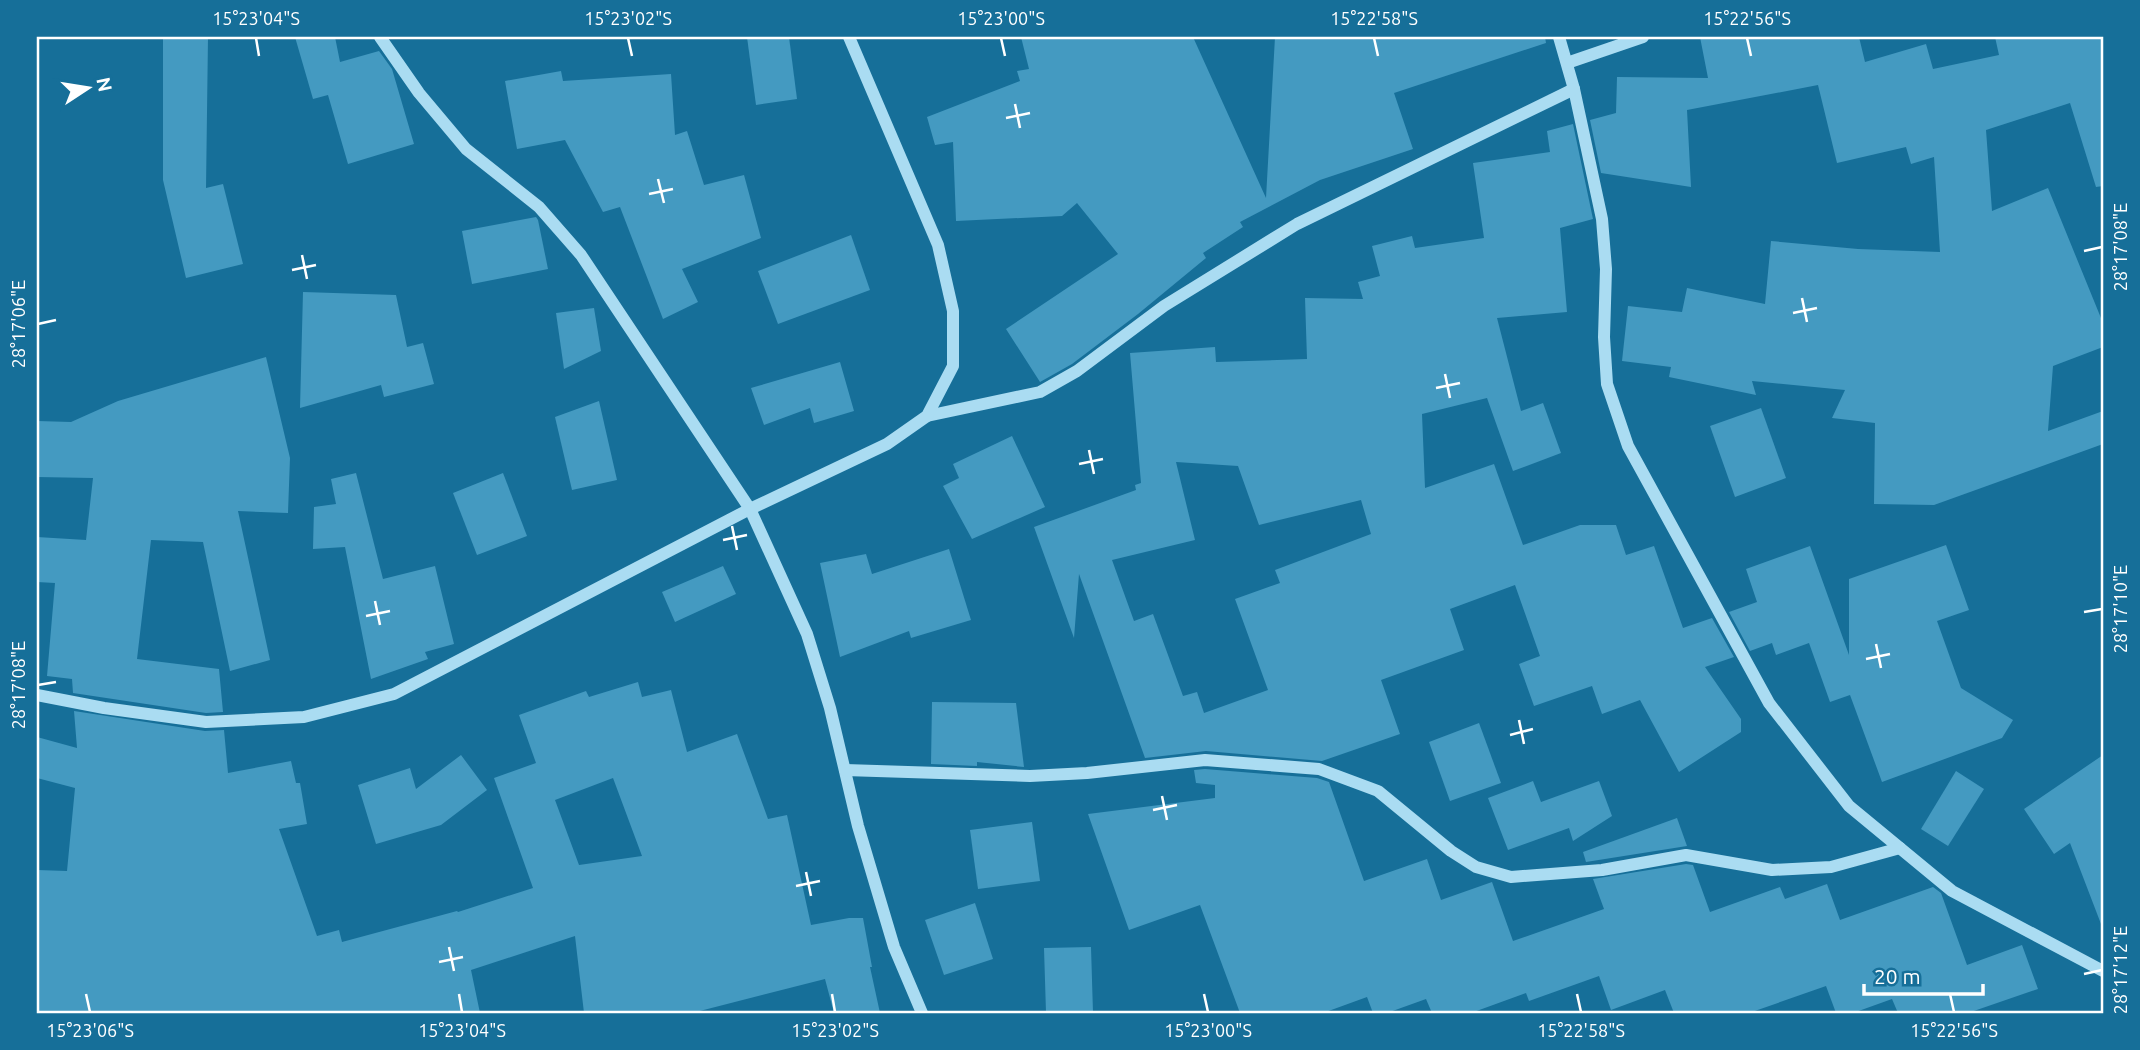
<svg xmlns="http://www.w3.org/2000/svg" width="2140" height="1050" viewBox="0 0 2140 1050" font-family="Ubuntu,sans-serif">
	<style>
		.building { fill: #449ac1; fill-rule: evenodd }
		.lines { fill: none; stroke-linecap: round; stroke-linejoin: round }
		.minor { stroke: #aadcf2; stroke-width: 12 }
		.ticks { fill: none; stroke: #fff; stroke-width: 2.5 }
		.neatline { fill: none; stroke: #fff; stroke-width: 2.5 }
		.ticks-label { font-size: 18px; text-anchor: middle; fill: #fff }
	</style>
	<rect width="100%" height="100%" fill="#166f99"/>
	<!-- building -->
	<g class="building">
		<path d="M 163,37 L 208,37 L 206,188 L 223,184 L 243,264 L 186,278 L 163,180 Z"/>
		<path d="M 295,37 L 335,37 L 340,62 L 379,51 L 392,69 L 414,144 L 348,164 L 328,95 L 313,99 Z"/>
		<path d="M 747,37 L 789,37 L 797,99 L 756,105 Z"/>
		<path d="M 1021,37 L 1193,37 L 1266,198 L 1275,37 L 1545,37 L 1546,43 L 1394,93 L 1413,149 L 1320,180 L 1240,222 L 1243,227 L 1203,253 L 1206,258 L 1138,314 L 1072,364 L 1040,382 L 1006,329 L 1118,254 L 1077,203 L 1062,216 L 956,221 L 953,142 L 935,145 L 927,117 L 1020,81 L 1017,71 L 1029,69 Z"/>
		<path d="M 1700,37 L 1859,37 L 1865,62 L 1926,44 L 1933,69 L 1999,55 L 1995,37 L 2103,37 L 2103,186 L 2096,187 L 2070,103 L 1986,130 L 1992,211 L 2048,188 L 2103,323 L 2103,347 L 2053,366 L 2048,431 L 2103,411 L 2103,444 L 1934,505 L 1874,504 L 1875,423 L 1832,418 L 1845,390 L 1752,381 L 1756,395 L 1669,377 L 1671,367 L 1622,361 L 1628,306 L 1682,312 L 1687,288 L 1765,304 L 1771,241 L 1858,249 L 1940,252 L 1934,157 L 1911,164 L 1906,147 L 1837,163 L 1818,85 L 1687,110 L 1691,187 L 1601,173 L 1590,120 L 1616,113 L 1617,77 L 1708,78 Z"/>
		<path d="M 561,71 L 563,81 L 671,74 L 675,135 L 687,131 L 704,185 L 744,175 L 761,238 L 682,269 L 698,302 L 663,319 L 620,207 L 603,212 L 565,140 L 517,149 L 505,81 Z"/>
		<path d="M 1573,124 L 1593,219 L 1560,228 L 1567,312 L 1497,318 L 1521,411 L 1543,403 L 1561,453 L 1513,471 L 1487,398 L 1422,414 L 1425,488 L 1494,464 L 1523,545 L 1580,525 L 1616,525 L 1626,555 L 1654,546 L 1683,628 L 1712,618 L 1734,657 L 1705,667 L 1741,719 L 1741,732 L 1679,772 L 1640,700 L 1602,714 L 1592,686 L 1534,706 L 1519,664 L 1540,656 L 1515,585 L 1450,609 L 1464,650 L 1381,680 L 1400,734 L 1322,761 L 1206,751 L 1145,758 L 1079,574 L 1074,638 L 1034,527 L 1136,490 L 1135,485 L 1141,483 L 1130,353 L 1215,347 L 1216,362 L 1307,359 L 1305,298 L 1363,299 L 1358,282 L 1380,276 L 1372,246 L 1412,236 L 1415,248 L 1484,238 L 1473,163 L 1550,152 L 1547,131 ZM 1176,462 L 1238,466 L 1259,525 L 1361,500 L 1371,534 L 1275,570 L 1280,583 L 1235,599 L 1268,690 L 1204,713 L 1197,692 L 1183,696 L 1153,614 L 1134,621 L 1112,560 L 1195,540 Z"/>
		<path d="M 536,217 L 538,220 L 548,269 L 472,284 L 462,231 Z"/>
		<path d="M 851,235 L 870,290 L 778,324 L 758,271 Z"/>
		<path d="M 303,292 L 396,295 L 407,347 L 423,343 L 434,384 L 384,397 L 381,385 L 300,408 Z"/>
		<path d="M 594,308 L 601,351 L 564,369 L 556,313 Z"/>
		<path d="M 266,357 L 290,458 L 288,513 L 238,511 L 270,660 L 230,671 L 203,542 L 151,540 L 137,659 L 219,669 L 223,712 L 206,713 L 73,693 L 72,679 L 47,676 L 55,583 L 37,582 L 37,537 L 86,540 L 93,478 L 37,477 L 37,421 L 71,422 L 118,401 Z"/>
		<path d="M 840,362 L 854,411 L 814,423 L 810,408 L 764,425 L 751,388 Z"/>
		<path d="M 599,401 L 617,480 L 572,490 L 555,417 Z"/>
		<path d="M 1761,408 L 1786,478 L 1735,497 L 1710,426 Z"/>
		<path d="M 1012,436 L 1045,507 L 972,539 L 943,486 L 959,478 L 953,464 Z"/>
		<path d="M 356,473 L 383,579 L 435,566 L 454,644 L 425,652 L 428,659 L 371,679 L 345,547 L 313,549 L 314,507 L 336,504 L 331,479 Z"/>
		<path d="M 503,473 L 527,536 L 477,555 L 453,493 Z"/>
		<path d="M 1946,545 L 1969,610 L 1937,621 L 1961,688 L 2013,720 L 2002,738 L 1882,782 L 1850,695 L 1830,702 L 1809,643 L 1776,655 L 1772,643 L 1750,651 L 1729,612 L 1757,602 L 1746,569 L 1810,546 L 1849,655 L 1849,579 Z"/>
		<path d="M 949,549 L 971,620 L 911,638 L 909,631 L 840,657 L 820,563 L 866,554 L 872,574 Z"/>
		<path d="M 723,566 L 736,594 L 675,622 L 662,592 Z"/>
		<path d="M 638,682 L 642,697 L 671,690 L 687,752 L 737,734 L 768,819 L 787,815 L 811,925 L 849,918 L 863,918 L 872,967 L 870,967 L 880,1013 L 834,1013 L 825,979 L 692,1013 L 584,1013 L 575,936 L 471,970 L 480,1013 L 37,1013 L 37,870 L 67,871 L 75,788 L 37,778 L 37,737 L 77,748 L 74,711 L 205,731 L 224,730 L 228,773 L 291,761 L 296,783 L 300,783 L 307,824 L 279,829 L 317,936 L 339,930 L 342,942 L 457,911 L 458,912 L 533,888 L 494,778 L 536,763 L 519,715 L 586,691 L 589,697 ZM 613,778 L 642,856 L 579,865 L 555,800 Z"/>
		<path d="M 932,702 L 1016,703 L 1024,767 L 977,762 L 977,766 L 931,764 Z"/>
		<path d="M 1479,723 L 1501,783 L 1450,801 L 1429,742 Z"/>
		<path d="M 461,755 L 487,790 L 441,825 L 376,844 L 358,785 L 410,768 L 416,789 Z"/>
		<path d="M 2103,755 L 2103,923 L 2101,924 L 2070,843 L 2054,854 L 2024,809 Z"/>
		<path d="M 1205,769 L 1317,778 L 1329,782 L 1364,881 L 1427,859 L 1441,900 L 1492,882 L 1513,941 L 1604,909 L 1593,879 L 1686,864 L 1693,865 L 1710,912 L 1780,887 L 1785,899 L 1827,884 L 1840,920 L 1933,887 L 1941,893 L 1967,965 L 2022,945 L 2038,989 L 1968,1013 L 1898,1013 L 1892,999 L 1853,1013 L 1836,1013 L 1826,986 L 1749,1013 L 1674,1013 L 1665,990 L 1611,1010 L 1599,976 L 1529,1001 L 1526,993 L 1471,1013 L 1432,1013 L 1426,999 L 1387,1013 L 1373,1013 L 1367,997 L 1323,1013 L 1240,1013 L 1200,905 L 1129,930 L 1088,814 L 1215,798 L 1215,785 L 1196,783 L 1194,770 Z"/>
		<path d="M 1956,771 L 1984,789 L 1948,846 L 1921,829 Z"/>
		<path d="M 1533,781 L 1541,802 L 1599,781 L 1612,816 L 1573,841 L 1569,828 L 1508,850 L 1488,798 Z"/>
		<path d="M 1677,818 L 1687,846 L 1586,862 L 1583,852 Z"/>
		<path d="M 1032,822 L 1040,881 L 978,889 L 970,830 Z"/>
		<path d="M 975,903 L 993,959 L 944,975 L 925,920 Z"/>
		<path d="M 1091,947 L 1093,1013 L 1046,1013 L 1044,948 Z"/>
	</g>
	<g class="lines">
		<!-- minor -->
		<g class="minor">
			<path d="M 380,37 L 419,93 L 466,149 L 539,207 L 581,255 L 750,509 L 807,634 L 830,708 L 858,826 L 894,947 L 922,1013"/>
			<path d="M 1559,37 L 1574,89 L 1602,219 L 1606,269 L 1604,337 L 1607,384 L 1628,446 L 1769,703 L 1849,806 L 1952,891 L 2103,971"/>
			<path d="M 1567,63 L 1643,37"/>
			<path d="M 927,416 L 1040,392 L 1077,371 L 1164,306 L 1297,224 L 1574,89"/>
			<path d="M 37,695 L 104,708 L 206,722 L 304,717 L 394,694 L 750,509 L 887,444 L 927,416 L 953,366 L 953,311 L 938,245 L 849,37"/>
			<path d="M 845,770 L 1030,776 L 1087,773 L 1205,760 L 1319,769 L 1378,791 L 1451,851 L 1476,867 L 1511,877 L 1602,870 L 1686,855 L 1772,870 L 1831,867 L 1900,848"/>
		</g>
	</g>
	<!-- ticks -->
	<path class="ticks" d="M 256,38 L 259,56M 628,38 L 632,56M 1001,38 L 1005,56M 1374,38 L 1378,56M 1747,38 L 1751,56M 1015,104 L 1020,128M 1006,118 L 1030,113M 658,179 L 664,203M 649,194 L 673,189M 2084,251 L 2102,247M 302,255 L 307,279M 292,270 L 316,265M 1802,298 L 1807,322M 1793,313 L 1817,308M 38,324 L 56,320M 1445,374 L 1450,398M 1436,388 L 1460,383M 1089,450 L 1094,474M 1079,464 L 1103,459M 732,526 L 737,550M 723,540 L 747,535M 375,601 L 380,625M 2084,612 L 2102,609M 366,616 L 390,611M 1876,644 L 1881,668M 1866,659 L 1890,654M 38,685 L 56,682M 1519,720 L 1524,744M 1510,735 L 1533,729M 1162,796 L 1167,820M 1153,810 L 1177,805M 806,872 L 811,896M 796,886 L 820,881M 449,947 L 454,971M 439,962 L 463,957M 2084,974 L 2102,970M 86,994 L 90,1012M 459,994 L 462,1012M 832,994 L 835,1012M 1204,994 L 1208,1012M 1577,994 L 1581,1012M 1950,994 L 1954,1012"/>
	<!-- border -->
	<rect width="2140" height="1050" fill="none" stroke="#166f99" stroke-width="77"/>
	<!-- north arrow -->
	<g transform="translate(88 88) rotate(78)" stroke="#166f99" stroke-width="5" paint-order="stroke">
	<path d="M0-5L12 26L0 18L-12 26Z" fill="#ffffff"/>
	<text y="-10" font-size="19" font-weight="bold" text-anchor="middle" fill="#ffffff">N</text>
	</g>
	<!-- scale -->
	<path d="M1864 984v10h119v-10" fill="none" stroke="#ffffff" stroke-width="3.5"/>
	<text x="1874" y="984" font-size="21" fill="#ffffff" stroke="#166f99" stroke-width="5" paint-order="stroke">20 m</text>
	<rect x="38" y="38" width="2064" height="974" class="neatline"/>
	<g class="ticks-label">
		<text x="256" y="25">15°23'04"S</text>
		<text x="628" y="25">15°23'02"S</text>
		<text x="1001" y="25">15°23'00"S</text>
		<text x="1374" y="25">15°22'58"S</text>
		<text x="1747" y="25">15°22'56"S</text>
		<text transform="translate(2121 247) rotate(-90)" y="6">28°17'08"E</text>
		<text transform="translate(19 324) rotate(-90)" y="6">28°17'06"E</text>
		<text transform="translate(2121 609) rotate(-90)" y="6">28°17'10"E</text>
		<text transform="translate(19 685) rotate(-90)" y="6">28°17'08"E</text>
		<text transform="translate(2121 970) rotate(-90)" y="6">28°17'12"E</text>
		<text x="90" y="1037">15°23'06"S</text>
		<text x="462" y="1037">15°23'04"S</text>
		<text x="835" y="1037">15°23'02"S</text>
		<text x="1208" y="1037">15°23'00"S</text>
		<text x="1581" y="1037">15°22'58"S</text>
		<text x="1954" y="1037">15°22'56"S</text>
	</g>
</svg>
